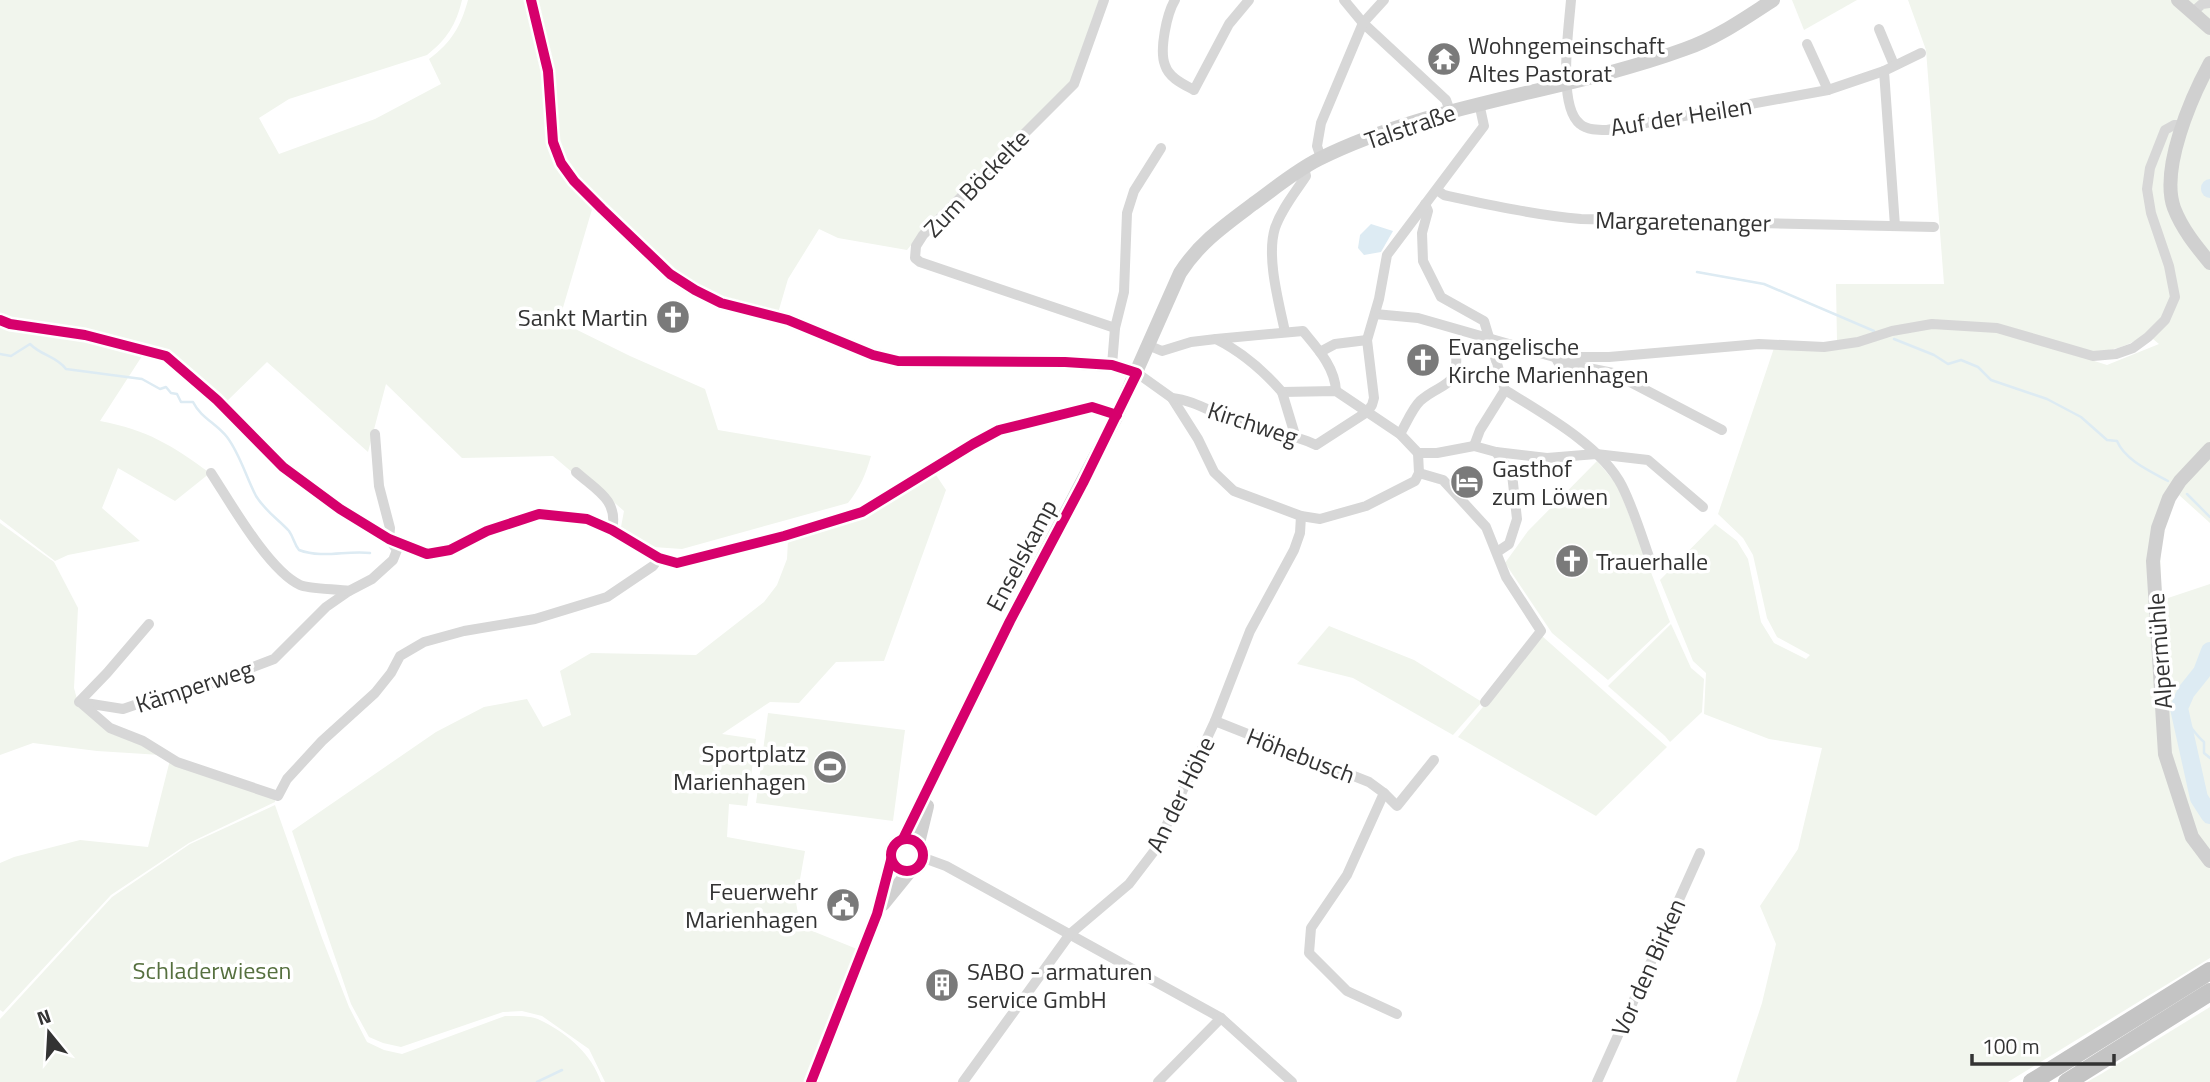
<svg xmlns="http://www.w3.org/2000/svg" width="2210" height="1082" viewBox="0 0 2210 1082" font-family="'Titillium Web',sans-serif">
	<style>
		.green { fill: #f1f5ed; fill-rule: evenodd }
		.water { fill: #ddebf3 }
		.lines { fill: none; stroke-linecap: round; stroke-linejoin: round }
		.stream { stroke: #ddebf3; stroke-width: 2.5 }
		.river { stroke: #ddebf3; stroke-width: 18 }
		.minor { stroke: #d7d7d7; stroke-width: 10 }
		.tertiary { stroke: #d7d7d7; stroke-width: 12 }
		.secondary { stroke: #d0d0d0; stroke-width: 14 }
		.motorway { stroke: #c4c4c4; stroke-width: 18 }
		.cycleway-casing { stroke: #fff; stroke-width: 15 }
		.cycleway { stroke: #d6006c; stroke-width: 10 }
		.labels { text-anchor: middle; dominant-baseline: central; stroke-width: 7; stroke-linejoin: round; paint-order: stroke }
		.poi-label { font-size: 24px; fill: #333; stroke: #fff; text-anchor: start }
		.street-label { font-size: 24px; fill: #333; stroke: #fff }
		.park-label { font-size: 24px; fill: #56703f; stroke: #fff }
	</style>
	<rect width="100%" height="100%" fill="#fff"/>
	<!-- green -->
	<g class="green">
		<path d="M 0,0 L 462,0 C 456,25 447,39 427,55 L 289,99 L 259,118 L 279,154 L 375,119 L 441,84 L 429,59 C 451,43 461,26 468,0 L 527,0 L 545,71 L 550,148 L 593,206 L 559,321 L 630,356 L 705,389 L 718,430 L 871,456 C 866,474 860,488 848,503 L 682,549 L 653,547 L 621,527 L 624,511 L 577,470 L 573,473 L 553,456 L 462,458 L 386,384 L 368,452 L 267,362 L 225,403 L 168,355 L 144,353 L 100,421 C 148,430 171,445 210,473 L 175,501 L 118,468 L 102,508 L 140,541 L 68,555 L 55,561 L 0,519 Z"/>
		<path d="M 537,0 L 1099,0 L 1070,82 L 934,217 L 907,250 L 838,238 L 819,229 L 788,279 L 778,313 L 723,299 L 694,284 L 667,263 L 579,181 L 566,160 L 560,143 Z"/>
		<path d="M 1792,0 L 1857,0 L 1804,30 Z"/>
		<path d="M 1908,0 L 2210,0 L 2210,523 L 2179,495 C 2156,518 2160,570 2162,600 L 2210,584 L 2210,958 L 2008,1082 L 1736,1082 L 1762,1003 L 1776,944 L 1760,906 L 1798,849 L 1822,748 L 1769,739 L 1704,714 L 1706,673 L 1693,661 L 1660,580 L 1715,524 L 1737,541 L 1748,559 L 1761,622 L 1774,643 L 1806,659 L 1810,655 L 1777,637 L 1767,618 L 1753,555 L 1743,538 L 1718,514 L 1774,348 L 1837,342 L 1836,284 L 1944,284 L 1926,50 ZM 2009,334 C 2061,346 2099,366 2147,334 L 2159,344 L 2107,365 Z"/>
		<path d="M 1597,461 L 1618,486 L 1670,622 L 1608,680 L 1552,633 L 1505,563 L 1528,531 Z"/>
		<path d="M 934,472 L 946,490 L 884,661 L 836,662 L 799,703 L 770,702 L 722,734 L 756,739 L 747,806 L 729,804 L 727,837 L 805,851 L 796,902 L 800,926 L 857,949 L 807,1082 L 605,1082 L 589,1049 L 542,1016 L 522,1011 L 503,1012 L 401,1047 L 383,1043 L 369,1037 L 351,1004 L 292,831 L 436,732 L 484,707 L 527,699 L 543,727 L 571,715 L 560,671 L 591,653 L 696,655 L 764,602 L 777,585 L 787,559 L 788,540 Z"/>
		<path d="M 0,523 L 54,562 L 78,608 L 74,688 L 78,703 L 161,755 L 97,751 L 33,743 L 0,755 Z"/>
		<path d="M 1671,624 L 1691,668 L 1704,679 L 1702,712 L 1670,742 L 1665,736 L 1608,686 Z"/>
		<path d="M 1329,626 L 1414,660 L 1482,702 L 1453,735 L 1353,678 L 1297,664 Z"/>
		<path d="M 1542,636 L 1667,747 L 1596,816 L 1458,737 Z"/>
		<path d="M 768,713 L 905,730 L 893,821 L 756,803 Z"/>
		<path d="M 170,760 L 275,797 L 275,802 L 189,843 L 111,895 L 3,1012 L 0,1010 L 0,863 L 14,857 L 80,840 L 148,847 Z"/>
		<path d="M 275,805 L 322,938 L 349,1007 L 367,1042 L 384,1050 L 402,1054 L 505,1016 C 518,1016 532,1015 544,1022 C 569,1035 592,1055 601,1082 L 0,1082 L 0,1019 L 112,897 L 190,844 Z"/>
		<path d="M 2210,1007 L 2210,1082 L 2087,1082 L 2101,1074 Z"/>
	</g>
	<!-- water -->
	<path class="water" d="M 1371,224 L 1393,231 L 1381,252 L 1364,255 L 1358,248 L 1360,235 Z"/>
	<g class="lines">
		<!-- stream -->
		<g class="stream">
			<path d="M 1697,272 L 1764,284 L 1874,331"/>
			<path d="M 1894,339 L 1934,355 L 1948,364 L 1961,360 L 1978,367 L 1991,380 L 2047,399 L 2081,417 L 2107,440 L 2117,441 C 2125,460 2150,471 2168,481"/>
			<path d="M 0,354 L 11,356 L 30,344 C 42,356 56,356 66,369 L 142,379 L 160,389 L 166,387 L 171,393 L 177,394 L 181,402 L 193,402 C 201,418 216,423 227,437 C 240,454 246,477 256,496 C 266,512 278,519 289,531 C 294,538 294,544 299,550 C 323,559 346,550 370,553"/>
			<path d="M 2187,494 L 2210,517"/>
			<path d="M 2181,718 C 2190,723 2194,734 2204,742 L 2204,753 L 2210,758"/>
			<path d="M 537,1082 L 562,1070"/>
		</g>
		<!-- river -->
		<g class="river">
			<path d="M 2210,188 L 2210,189"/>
			<path d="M 2210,651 L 2202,672 L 2186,692 L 2179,708 L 2199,798 L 2210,815"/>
		</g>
		<!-- minor -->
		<g class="minor">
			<path d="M 1104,0 L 1074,84 L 923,235 L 916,246 L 915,258 L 920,262 L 1115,328"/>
			<path d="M 1175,0 C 1167,13 1159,50 1165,65 C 1169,78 1183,84 1194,90 L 1229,24 L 1249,0"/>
			<path d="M 1344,0 L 1363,23 L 1446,100 L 1450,111"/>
			<path d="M 1571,0 C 1569,27 1557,106 1580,124 C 1587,130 1598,130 1607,130 L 1828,90 L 1884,71"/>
			<path d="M 2193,12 L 2202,4 L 2210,3"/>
			<path d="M 1879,29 L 1894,65"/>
			<path d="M 1807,44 L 1828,90"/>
			<path d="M 1321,158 L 1317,146 L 1321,123 L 1363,23 L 1384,0"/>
			<path d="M 1437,190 L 1444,195 C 1490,205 1535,215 1581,219 L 1934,227"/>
			<path d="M 1425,204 L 1428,211 L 1422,233 L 1423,261 L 1441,297 L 1484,321 L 1505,390 C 1542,413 1602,446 1622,486 C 1635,512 1643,541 1653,568"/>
			<path d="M 1895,226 L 1884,71 L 1921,53"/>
			<path d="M 1375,314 L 1418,318 L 1554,357 L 1609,357 L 1759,344 L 1824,347 L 1858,342 L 1892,331 L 1932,324 L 1997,328 L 2093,356 L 2116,354 L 2133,348 L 2148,337 L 2165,320 L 2175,297 L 2169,266 L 2151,213 L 2147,189 L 2150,168 L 2165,130 L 2174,125 L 2184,125"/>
			<path d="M 0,320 L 10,324 L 85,335 L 166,356 L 217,400 L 283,467 L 340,509 L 389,539 L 397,550 L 393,560 L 372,579 L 349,591 L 326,607 L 274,659 L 199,688 L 152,699 L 123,709 L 79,702 L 107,673 L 149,624"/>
			<path d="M 1285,332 C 1279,303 1266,257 1275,228 C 1282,208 1295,193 1306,176 L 1304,167"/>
			<path d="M 1150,346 L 1162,351 L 1191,342 L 1216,339 L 1303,331 C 1317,348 1335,367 1336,391"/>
			<path d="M 1320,352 L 1335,344 L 1367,340"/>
			<path d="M 1557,360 L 1558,362 L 1613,373 L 1722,430"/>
			<path d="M 1112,365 L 1115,328 L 1124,292 L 1127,213 L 1134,191 L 1161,148"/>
			<path d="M 1137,373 L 1172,398 L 1198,439 L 1214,472 L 1234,491 L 1301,516 L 1320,519 L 1366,506 L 1415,481 L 1419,473 L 1418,453 L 1400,434 L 1336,391 L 1282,392 C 1262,369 1242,352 1216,339"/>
			<path d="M 1282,392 L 1295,435"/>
			<path d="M 1172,398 C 1194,400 1212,413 1233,420 C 1261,430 1289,432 1316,445 L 1367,412 L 1372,405 L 1374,398 L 1367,340 L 1379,299 L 1387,255 L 1484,126 L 1479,103"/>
			<path d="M 375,434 L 379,486 L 390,528 L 389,539"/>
			<path d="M 1400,434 C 1406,424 1412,409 1420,401 C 1441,382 1459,389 1456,353"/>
			<path d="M 1474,446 L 1480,430 L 1505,390"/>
			<path d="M 1496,452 L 1512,474 L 1517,519 L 1509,544 L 1497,552"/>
			<path d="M 1418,453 L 1437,453 L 1474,446 L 1496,452 L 1547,458 L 1596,454 L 1648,460 L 1703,507"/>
			<path d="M 576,472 C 596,490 619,500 612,530"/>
			<path d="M 211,473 C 230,502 269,571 300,585 C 309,589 337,589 349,591"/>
			<path d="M 1419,473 L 1443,480 L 1486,527 L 1506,577 L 1541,631 L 1485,702"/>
			<path d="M 80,702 L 110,728 L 143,741 L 177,762 L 278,796 L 287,779 L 322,741 L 375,693 L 391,673 L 400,656 L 424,642 L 464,631 L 535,619 L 607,597 L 653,566 L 659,558"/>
			<path d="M 1215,721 L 1369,782 L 1384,793 L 1347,875 L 1311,928 L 1309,953 L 1347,991 L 1397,1014"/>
			<path d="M 1384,793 L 1397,806 L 1434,760"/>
			<path d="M 924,858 L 946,866 L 1221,1018 L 1292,1082"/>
			<path d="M 963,1082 L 1070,934 L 1129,884 L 1155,850 L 1215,721 L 1250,631 L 1294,550 L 1300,533 L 1301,516"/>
			<path d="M 1158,1082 L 1221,1018"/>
			<path d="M 1597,1082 L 1700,853"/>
		</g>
		<!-- tertiary -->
		<path class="tertiary" d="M 389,539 L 427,554 L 450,550 L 487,531 L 539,514 L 587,519 L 612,530 L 659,558 L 677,563 L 784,536 L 862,512 L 973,444 L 999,430 L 1092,407 L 1117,415"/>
		<!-- secondary -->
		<g class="secondary">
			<path d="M 531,0 L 548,71 L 553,142 L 561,163 L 574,181 L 602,209 L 670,274 L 695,290 L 721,303 L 788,320 L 873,355 L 898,361 L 1065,362 L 1112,365 L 1137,373"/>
			<path d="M 2178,0 L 2210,28"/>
			<path d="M 2210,63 C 2191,98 2160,169 2174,208 C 2182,229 2196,246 2210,263"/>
			<path d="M 2210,449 L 2180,481 L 2169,498 L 2158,528 L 2153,561 L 2165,754 L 2192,837 L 2210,861"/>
			<circle cx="907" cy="855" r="16"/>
			<path d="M 903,839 L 1010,621 L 1117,415 L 1180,273 C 1199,243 1225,225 1253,204 C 1274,189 1295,171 1319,159 C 1434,102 1565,93 1685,49 C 1717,38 1745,18 1773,0"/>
			<path d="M 918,843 L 927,806"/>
			<path d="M 883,904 L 909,872"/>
			<path d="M 811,1082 L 877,914 L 891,860"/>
		</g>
		<!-- motorway -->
		<g class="motorway">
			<path d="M 2032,1082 L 2210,971"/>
			<path d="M 2067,1082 L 2210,992"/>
		</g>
		<!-- cycleway casing -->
		<g class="cycleway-casing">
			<g id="cycleway">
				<path d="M 531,0 L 548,71 L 553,142 L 561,163 L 574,181 L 602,209 L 670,274 L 695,290 L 721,303 L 788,320 L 873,355 L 898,361 L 1065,362 L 1112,365 L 1137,373 L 1083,483 L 1010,621 L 903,839"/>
				<path d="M 0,320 L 10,324 L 85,335 L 166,356 L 217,400 L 283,467 L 340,509 L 389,539 L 427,554 L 450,550 L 487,531 L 539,514 L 587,519 L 612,530 L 659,558 L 677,563 L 784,536 L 862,512 L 973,444 L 999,430 L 1092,407 L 1117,415"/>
				<circle cx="907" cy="855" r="16"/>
				<path d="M 811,1082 L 877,914 L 891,860"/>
			</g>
		</g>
		<!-- cycleway -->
		<use href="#cycleway" class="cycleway"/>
	</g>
	<!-- icons -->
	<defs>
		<g id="temple-disc" transform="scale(1.75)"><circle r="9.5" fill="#7a7a7a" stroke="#fff"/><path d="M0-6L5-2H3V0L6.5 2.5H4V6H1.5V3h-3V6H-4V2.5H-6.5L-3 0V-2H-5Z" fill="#fff"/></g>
		<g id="church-disc" transform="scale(1.75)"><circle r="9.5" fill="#7a7a7a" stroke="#fff"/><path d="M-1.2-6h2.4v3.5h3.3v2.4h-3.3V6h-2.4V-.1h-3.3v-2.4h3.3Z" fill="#fff"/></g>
		<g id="hotel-disc" transform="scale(1.75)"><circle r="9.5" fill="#7a7a7a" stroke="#fff"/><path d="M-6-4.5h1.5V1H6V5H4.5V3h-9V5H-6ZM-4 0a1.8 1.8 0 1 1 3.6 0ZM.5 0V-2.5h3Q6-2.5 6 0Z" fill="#fff"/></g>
		<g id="stadium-disc" transform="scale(1.75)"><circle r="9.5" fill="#7a7a7a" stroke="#fff"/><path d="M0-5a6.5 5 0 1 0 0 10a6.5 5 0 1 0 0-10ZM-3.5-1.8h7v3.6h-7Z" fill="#fff"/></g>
		<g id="civic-disc" transform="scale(1.75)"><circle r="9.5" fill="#7a7a7a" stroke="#fff"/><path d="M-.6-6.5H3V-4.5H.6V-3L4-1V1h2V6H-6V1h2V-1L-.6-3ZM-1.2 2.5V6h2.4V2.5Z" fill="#fff"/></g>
		<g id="building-disc" transform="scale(1.75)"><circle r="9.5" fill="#7a7a7a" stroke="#fff"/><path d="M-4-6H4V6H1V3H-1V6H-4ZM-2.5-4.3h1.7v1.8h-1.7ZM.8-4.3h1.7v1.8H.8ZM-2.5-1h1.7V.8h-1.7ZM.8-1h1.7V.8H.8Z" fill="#fff"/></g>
	</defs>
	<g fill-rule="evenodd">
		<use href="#temple-disc" x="1444" y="59"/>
		<use href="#church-disc" x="673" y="317"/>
		<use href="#church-disc" x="1423" y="360"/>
		<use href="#hotel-disc" x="1467" y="482"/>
		<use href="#church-disc" x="1572" y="561"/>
		<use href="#stadium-disc" x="830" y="767"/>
		<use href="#civic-disc" x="843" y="905"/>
		<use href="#building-disc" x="942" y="985"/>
	</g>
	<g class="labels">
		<!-- poi labels -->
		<g class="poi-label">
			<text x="1468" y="45">Wohngemeinschaft<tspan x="1468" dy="28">Altes Pastorat</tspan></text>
			<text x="648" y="317" text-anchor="end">Sankt Martin</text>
			<text x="1448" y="346">Evangelische<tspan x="1448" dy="28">Kirche Marienhagen</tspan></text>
			<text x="1492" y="468">Gasthof<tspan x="1492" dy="28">zum Löwen</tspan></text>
			<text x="1596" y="561">Trauerhalle</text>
			<text x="806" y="753" text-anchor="end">Sportplatz<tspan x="806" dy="28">Marienhagen</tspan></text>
			<text x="818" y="891" text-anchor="end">Feuerwehr<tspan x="818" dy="28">Marienhagen</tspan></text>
			<text x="967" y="971">SABO - armaturen<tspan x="967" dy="28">service GmbH</tspan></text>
		</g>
		<!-- street labels -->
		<g class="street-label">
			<text transform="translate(1681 116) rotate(-9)">Auf der Heilen</text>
			<text transform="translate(1410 126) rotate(-19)">Talstraße</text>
			<text transform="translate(976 183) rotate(-46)">Zum Böckelte</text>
			<text transform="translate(1683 221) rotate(1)">Margaretenanger</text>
			<text transform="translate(1253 423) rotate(18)">Kirchweg</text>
			<text transform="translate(1021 555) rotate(-62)">Enselskamp</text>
			<text transform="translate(2159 651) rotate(-94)">Alpermühle</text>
			<text transform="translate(194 686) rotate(-18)">Kämperweg</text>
			<text transform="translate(1301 755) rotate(21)">Höhebusch</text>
			<text transform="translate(1180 794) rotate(-64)">An der Höhe</text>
			<text transform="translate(1648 967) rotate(-66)">Vor den Birken</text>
		</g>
		<!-- park labels -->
		<g class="park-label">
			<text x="212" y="970">Schladerwiesen</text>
		</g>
	</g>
	<!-- north arrow -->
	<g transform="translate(49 1033) rotate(342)" stroke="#ffffff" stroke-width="5" paint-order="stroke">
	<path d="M0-5L12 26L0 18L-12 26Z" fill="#333333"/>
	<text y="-10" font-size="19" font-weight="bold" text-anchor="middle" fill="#333333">N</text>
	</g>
	<!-- scale -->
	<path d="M1972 1054v10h142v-10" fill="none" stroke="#333333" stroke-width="3.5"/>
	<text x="1982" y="1054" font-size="21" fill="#333333" stroke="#ffffff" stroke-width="5" paint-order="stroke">100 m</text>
</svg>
